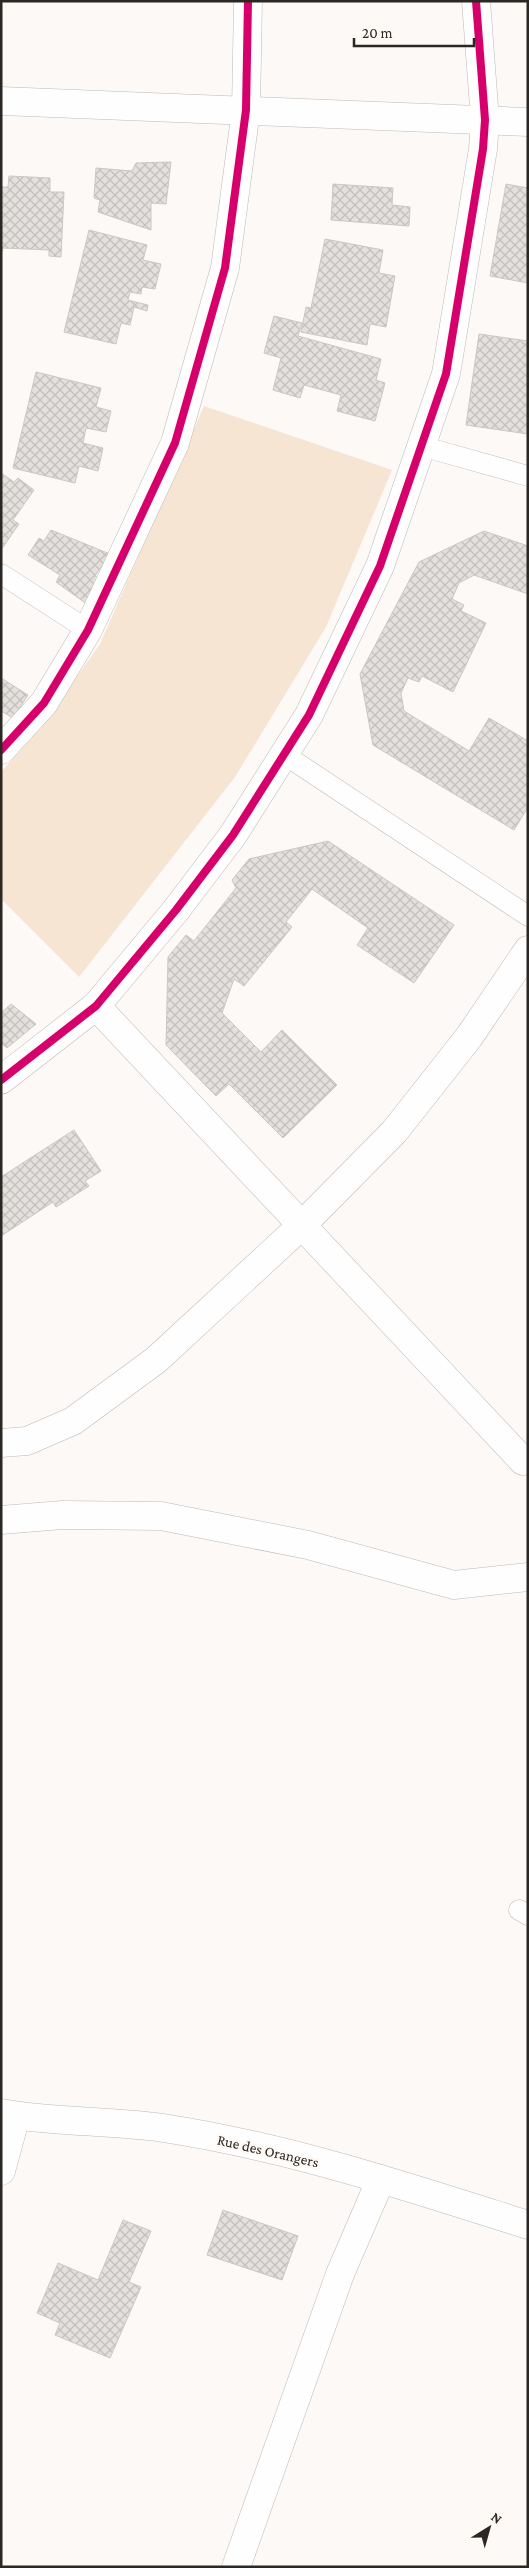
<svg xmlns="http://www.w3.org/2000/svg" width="529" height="2568" viewBox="0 0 529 2568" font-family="'Crimson Pro',serif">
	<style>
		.park { fill: #f6e5d3 }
		.building { fill: url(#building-cross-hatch); stroke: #cac7c4 }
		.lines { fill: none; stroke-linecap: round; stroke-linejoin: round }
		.lane-casing { stroke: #bdbab6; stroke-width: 21 }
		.street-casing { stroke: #bdbab6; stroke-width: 29 }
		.lane { stroke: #fffefe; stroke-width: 20 }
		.street { stroke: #fffefe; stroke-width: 28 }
		.cycleway-casing { stroke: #fef9f4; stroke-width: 11 }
		.cycleway { stroke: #d6006c; stroke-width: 8 }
		.labels { text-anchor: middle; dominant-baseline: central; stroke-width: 5; stroke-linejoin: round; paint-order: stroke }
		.street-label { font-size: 15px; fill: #2b2723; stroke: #fef9f4 }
	</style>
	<defs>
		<pattern id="building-cross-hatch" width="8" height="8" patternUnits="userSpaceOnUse" patternTransform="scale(1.25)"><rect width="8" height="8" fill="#e4e0dd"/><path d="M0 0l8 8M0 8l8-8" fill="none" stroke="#c4c0bd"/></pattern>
	</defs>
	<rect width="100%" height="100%" fill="#fcf9f6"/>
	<!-- park -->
	<path class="park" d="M 204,406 L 392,470 L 326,627 L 235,777 L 79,977 L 1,899 L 1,772 L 40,729 L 100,644 Z"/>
	<!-- building -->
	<g class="building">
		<path d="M 171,162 L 166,204 L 151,203 L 151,230 L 98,212 L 100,200 L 94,198 L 96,168 L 132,171 L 136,163 Z"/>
		<path d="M 9,176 L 50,178 L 50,192 L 64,192 L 61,257 L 49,256 L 49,250 L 3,248 L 1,254 L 1,187 L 8,187 Z"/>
		<path d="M 333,184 L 393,188 L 392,205 L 410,207 L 409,226 L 331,220 Z"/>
		<path d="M 506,184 L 528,188 L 528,283 L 490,276 Z"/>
		<path d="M 89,230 L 147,245 L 143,260 L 161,264 L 155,289 L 142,287 L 141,294 L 130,292 L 128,300 L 148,305 L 147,311 L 134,307 L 130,325 L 121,323 L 116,344 L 64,332 Z"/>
		<path d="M 325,239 L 383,250 L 379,273 L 395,276 L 386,327 L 370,324 L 367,345 L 301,332 L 306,307 L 311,308 Z"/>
		<path d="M 274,316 L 302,323 L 298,336 L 381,359 L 376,380 L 385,383 L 375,421 L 337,411 L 341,395 L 304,385 L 300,398 L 273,390 L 281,358 L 264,353 Z"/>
		<path d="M 479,334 L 528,341 L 528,434 L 466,425 Z"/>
		<path d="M 36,372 L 101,388 L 96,407 L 111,411 L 106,432 L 86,428 L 83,443 L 103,448 L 98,471 L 79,466 L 75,483 L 13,468 Z"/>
		<path d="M 1,473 L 14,482 L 18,478 L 34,490 L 13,520 L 19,524 L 1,550 Z"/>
		<path d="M 51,530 L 110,554 L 95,576 L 107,584 L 91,607 L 56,582 L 60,575 L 28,555 L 39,538 L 44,541 Z"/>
		<path d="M 484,531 L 528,546 L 528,594 L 474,575 L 459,583 L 452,599 L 464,605 L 461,611 L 486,623 L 453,692 L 422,676 L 419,682 L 408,678 L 401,693 L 404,711 L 469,751 L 489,718 L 528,741 L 528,807 L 514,830 L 373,745 L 360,674 L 419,562 Z"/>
		<path d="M 1,678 L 28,695 L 13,718 L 1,711 Z"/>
		<path d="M 328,841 L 454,925 L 414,983 L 357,945 L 368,928 L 312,889 L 286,922 L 292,927 L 244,986 L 234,979 L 222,1013 L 261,1052 L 282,1030 L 337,1085 L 283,1138 L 229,1084 L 216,1096 L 166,1045 L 168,957 L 186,935 L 194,941 L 236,888 L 232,880 L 249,859 Z"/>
		<path d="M 11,1004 L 36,1024 L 7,1048 L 1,1043 L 1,1013 Z"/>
		<path d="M 74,1130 L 101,1171 L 85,1181 L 89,1186 L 56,1207 L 53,1202 L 1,1236 L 1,1177 Z"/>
		<path d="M 223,2210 L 298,2236 L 282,2280 L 207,2255 Z"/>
		<path d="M 123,2220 L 151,2231 L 129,2282 L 141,2287 L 110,2358 L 55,2335 L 60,2323 L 37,2313 L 58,2263 L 98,2280 Z"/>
	</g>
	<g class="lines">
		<!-- lane casing -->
		<g class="lane-casing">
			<g id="lane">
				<path d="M 421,446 L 528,476"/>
				<path d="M 1,574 L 88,630"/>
				<path d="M 285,755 L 528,916"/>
				<path d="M 519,1910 L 528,1915"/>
			</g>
		</g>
		<!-- street casing -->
		<g class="street-casing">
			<g id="street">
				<path d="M 1,101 L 528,122"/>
				<path d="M 1,750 L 44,703 L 88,630 L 175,443 L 225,268 L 246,110 L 248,1"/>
				<path d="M 96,1006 L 523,1461"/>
				<path d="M 1,1080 L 96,1006 L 176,910 L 233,835 L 309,715 L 380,566 L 446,374 L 483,149 L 485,120 L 476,1"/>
				<path d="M 1,1443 L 27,1441 L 73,1421 L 156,1360 L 301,1226 L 394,1132 L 469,1037 L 528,950"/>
				<path d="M 1,1520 L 62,1515 L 161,1516 L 308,1545 L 454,1585 L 528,1577"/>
				<path d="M 1,2113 C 55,2123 110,2120 163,2128 C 288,2147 408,2187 528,2225"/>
				<path d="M 1,2171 L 16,2116"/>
				<path d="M 236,2567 L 340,2274 L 381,2179"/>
			</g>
		</g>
		<!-- lane -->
		<use href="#lane" class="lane"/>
		<!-- street -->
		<use href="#street" class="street"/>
		<!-- cycleway casing -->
		<g class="cycleway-casing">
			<g id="cycleway">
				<path d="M 1,750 L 44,703 L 88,630 L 175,443 L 225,268 L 246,110 L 248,1"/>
				<path d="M 1,1080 L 96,1006 L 176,910 L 233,835 L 309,715 L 380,566 L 446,374 L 483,149 L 485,120 L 476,1"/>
			</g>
		</g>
		<!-- cycleway -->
		<use href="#cycleway" class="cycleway"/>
	</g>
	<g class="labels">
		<!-- street labels -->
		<g class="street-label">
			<text transform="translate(268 2151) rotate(13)">Rue des Orangers</text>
		</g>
	</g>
	<!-- border -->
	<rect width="529" height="2568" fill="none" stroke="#2b2723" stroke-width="5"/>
	<!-- north arrow -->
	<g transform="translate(489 2528) rotate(37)" stroke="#fef9f4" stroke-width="4" paint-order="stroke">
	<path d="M0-4L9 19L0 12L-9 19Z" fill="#2b2723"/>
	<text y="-8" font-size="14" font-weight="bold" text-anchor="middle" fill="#2b2723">N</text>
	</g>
	<!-- scale -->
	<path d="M354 38v8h120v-8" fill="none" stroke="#2b2723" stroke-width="2.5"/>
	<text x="362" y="38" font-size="15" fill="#2b2723" stroke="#fef9f4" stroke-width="4" paint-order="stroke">20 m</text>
</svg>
